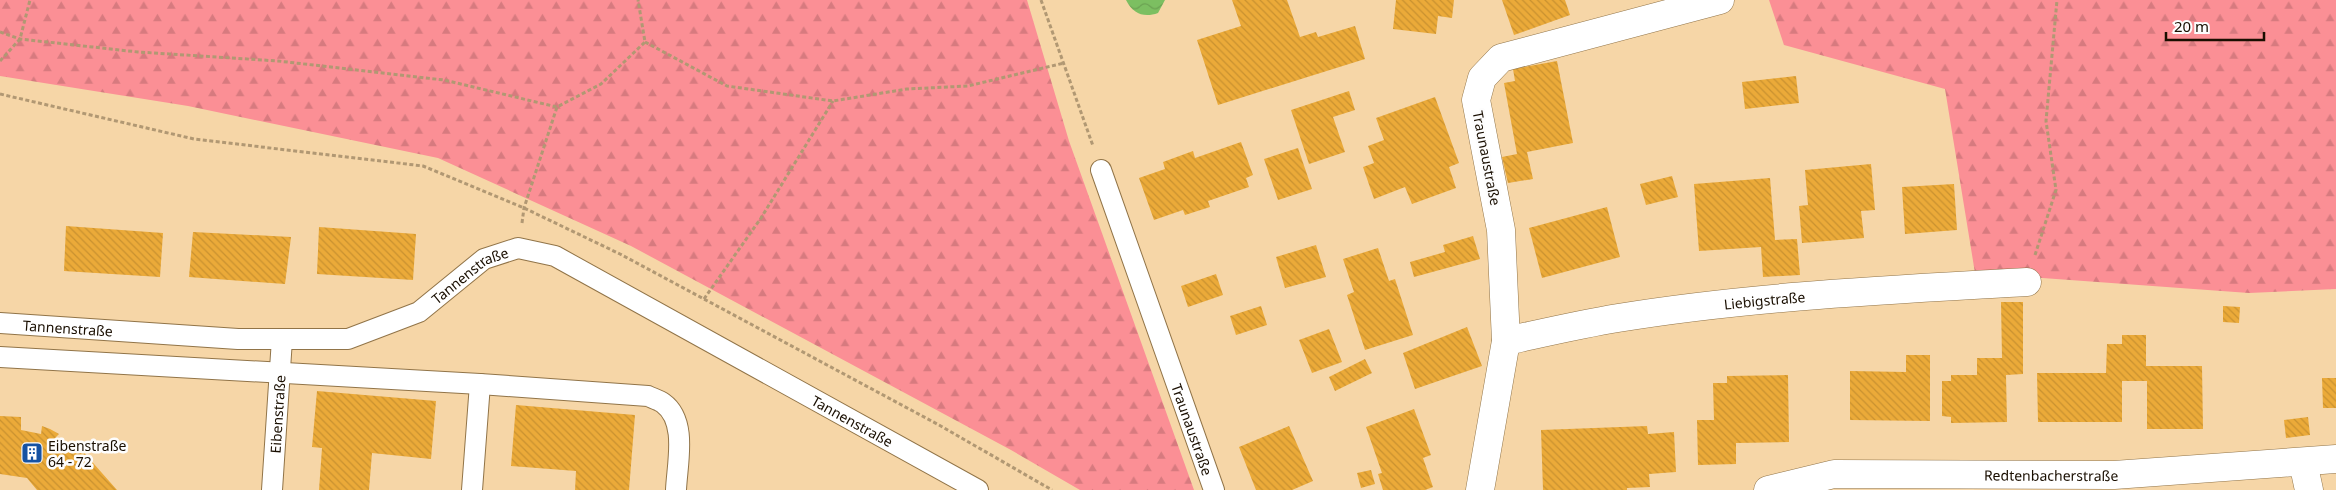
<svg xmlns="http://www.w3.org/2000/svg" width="2336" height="490" viewBox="0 0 2336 490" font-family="'Noto Sans',sans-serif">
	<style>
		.forest { fill: url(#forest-firs) }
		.water { fill: url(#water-waves) }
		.building { fill: url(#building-back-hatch) }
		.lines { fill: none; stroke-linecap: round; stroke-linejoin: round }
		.service-casing { stroke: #917448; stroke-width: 22 }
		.minor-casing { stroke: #917448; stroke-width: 29 }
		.path { stroke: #b19873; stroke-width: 3; stroke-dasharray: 4 2.5; stroke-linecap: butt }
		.service { stroke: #fff; stroke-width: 20 }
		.minor { stroke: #fff; stroke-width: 28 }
		.labels { text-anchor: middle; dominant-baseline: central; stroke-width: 5; stroke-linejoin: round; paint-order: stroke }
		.street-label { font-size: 14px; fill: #190e00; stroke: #fdfdfd }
		.poi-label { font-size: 14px; fill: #190e00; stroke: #fdfdfd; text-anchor: start }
	</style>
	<defs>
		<pattern id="forest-firs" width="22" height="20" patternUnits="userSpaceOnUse" patternTransform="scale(1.25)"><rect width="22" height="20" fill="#fb8f95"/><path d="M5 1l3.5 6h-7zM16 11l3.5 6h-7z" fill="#d77a7f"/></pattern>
		<pattern id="water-waves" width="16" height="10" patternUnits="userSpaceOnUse" patternTransform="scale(1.25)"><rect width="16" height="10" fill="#7cbf61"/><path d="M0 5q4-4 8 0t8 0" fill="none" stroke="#6ba352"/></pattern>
		<pattern id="building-back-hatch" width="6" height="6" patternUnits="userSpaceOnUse" patternTransform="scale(1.25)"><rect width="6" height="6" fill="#ebaa39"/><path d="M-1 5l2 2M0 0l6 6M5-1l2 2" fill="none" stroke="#c99130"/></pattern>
	</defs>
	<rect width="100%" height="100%" fill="#f6d6a7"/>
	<!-- forest -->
	<g class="forest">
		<path d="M 0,0 L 1027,0 L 1069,141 L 1194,490 L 1080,490 L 1011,450 L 631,246 L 438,158 L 188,106 L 0,76 Z"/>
		<path d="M 1769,0 L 2336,0 L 2336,289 L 2249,293 L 1975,273 L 1945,89 L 1784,45 Z"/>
	</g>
	<!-- water -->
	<path class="water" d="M 1126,0 L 1165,0 L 1158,13 C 1144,18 1133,14 1126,0 Z"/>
	<!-- building -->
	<g class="building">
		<path d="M 1232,0 L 1287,0 L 1300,37 L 1316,32 L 1318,37 L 1355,26 L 1365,59 L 1218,105 L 1197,40 L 1241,26 Z"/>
		<path d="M 1396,0 L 1454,0 L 1452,18 L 1438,16 L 1436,34 L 1393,29 Z"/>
		<path d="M 1502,0 L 1565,0 L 1570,15 L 1514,35 Z"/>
		<path d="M 1557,61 L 1573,143 L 1527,152 L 1533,179 L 1508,183 L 1502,157 L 1517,154 L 1504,83 L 1515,81 L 1513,69 Z"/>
		<path d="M 1796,76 L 1799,103 L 1745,109 L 1742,82 Z"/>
		<path d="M 1349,91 L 1355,110 L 1333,117 L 1345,152 L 1309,164 L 1291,110 Z"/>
		<path d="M 1435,97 L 1459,163 L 1449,167 L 1456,188 L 1412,204 L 1405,187 L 1374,199 L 1363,167 L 1374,163 L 1368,146 L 1384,140 L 1376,118 Z"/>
		<path d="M 1241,142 L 1253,175 L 1246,178 L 1249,187 L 1208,201 L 1210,207 L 1185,215 L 1183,210 L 1154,220 L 1139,178 L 1165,169 L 1163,162 L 1193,151 L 1195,158 Z"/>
		<path d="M 1298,148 L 1312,189 L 1278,200 L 1264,159 Z"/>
		<path d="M 1871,164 L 1875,210 L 1861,211 L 1864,238 L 1802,243 L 1799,206 L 1808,205 L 1805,170 Z"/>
		<path d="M 1672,176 L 1678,197 L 1646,205 L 1640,184 Z"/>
		<path d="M 1770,178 L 1775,240 L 1797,239 L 1800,275 L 1763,277 L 1761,247 L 1699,251 L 1694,184 Z"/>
		<path d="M 1954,184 L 1957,230 L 1905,234 L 1902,187 Z"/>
		<path d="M 1607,207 L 1620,257 L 1542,278 L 1529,228 Z"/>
		<path d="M 66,226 L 163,233 L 160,277 L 64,271 Z"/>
		<path d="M 319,227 L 416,234 L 413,280 L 317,274 Z"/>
		<path d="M 193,232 L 291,237 L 285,284 L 189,277 Z"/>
		<path d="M 1473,236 L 1480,259 L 1414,277 L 1410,262 L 1445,252 L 1443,245 Z"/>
		<path d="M 1316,245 L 1326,277 L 1285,288 L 1276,257 Z"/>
		<path d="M 1378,248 L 1389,281 L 1395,279 L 1413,335 L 1365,350 L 1347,295 L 1354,292 L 1343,259 Z"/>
		<path d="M 1216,274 L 1223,295 L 1188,307 L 1181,286 Z"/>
		<path d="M 2001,302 L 2023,302 L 2023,374 L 2006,375 L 2007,422 L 1951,423 L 1951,417 L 1942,416 L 1942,381 L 1951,381 L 1951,375 L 1977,375 L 1977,358 L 2002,358 Z"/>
		<path d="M 1261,306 L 1267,325 L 1236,335 L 1230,316 Z"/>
		<path d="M 2223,306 L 2240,307 L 2239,323 L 2223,322 Z"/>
		<path d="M 1467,327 L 1482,366 L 1415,389 L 1403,353 Z"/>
		<path d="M 1329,329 L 1342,362 L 1312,373 L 1299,340 Z"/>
		<path d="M 2122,335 L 2146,335 L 2146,366 L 2202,366 L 2203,429 L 2147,429 L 2147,381 L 2122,381 L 2122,422 L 2038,422 L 2037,373 L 2106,373 L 2107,344 L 2122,344 Z"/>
		<path d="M 1906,355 L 1930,355 L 1930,421 L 1850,420 L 1850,371 L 1906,372 Z"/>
		<path d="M 1365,359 L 1372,373 L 1335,391 L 1329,377 Z"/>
		<path d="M 1788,375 L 1789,442 L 1736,443 L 1736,464 L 1698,465 L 1697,420 L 1714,420 L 1713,383 L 1727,383 L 1727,376 Z"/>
		<path d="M 2322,378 L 2336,378 L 2336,408 L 2323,408 Z"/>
		<path d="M 317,391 L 436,401 L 431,459 L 372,453 L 369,490 L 319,490 L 322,448 L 312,447 Z"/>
		<path d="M 516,405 L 635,415 L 629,490 L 575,490 L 576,471 L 511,466 Z"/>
		<path d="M 1414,409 L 1431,455 L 1423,458 L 1433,487 L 1425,490 L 1383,490 L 1378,474 L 1382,473 L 1366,427 Z"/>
		<path d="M 0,416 L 21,417 L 21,430 L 41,434 L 42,426 L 50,429 L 59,434 L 53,440 L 65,454 L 79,447 L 117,490 L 37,490 L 27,478 L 0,474 Z"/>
		<path d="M 2308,417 L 2310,435 L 2286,438 L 2284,420 Z"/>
		<path d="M 1289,426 L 1313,481 L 1292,490 L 1256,490 L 1239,447 Z"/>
		<path d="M 1647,426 L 1648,434 L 1674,432 L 1676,472 L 1649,474 L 1650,487 L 1627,488 L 1627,490 L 1543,490 L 1541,430 Z"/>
		<path d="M 1371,470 L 1375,484 L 1361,488 L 1357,473 Z"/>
	</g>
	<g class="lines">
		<!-- service casing -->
		<g class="service-casing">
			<g id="service">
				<path id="s1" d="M 1101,170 L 1214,490"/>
				<path id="s2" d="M 0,323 L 238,339 L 348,339 L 419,312 L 484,259 L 518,248 L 555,256 L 978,490"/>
				<path d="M 0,357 L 480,384 L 648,396 C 652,398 659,400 663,403 C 688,421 677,464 676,490"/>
				<path id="s3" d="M 272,490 L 282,339"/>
				<path d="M 472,490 L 480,384"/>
			</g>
		</g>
		<!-- minor casing -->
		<g class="minor-casing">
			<g id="minor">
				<path id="s4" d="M 1506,341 C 1543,333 1581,324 1618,318 C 1753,296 1890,290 2027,282"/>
				<path d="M 2303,462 L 2309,490"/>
				<path d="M 1480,490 L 1506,341 L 1501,230 L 1476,100 L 1482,78 L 1501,58 L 1720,0"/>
				<path id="s5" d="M 1768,490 L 1834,474 L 2114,475 L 2336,459"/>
			</g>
		</g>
		<!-- path -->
		<g class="path">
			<path d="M 1041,0 L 1093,146"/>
			<path d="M 0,32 L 20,39 L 138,52 L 278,61 L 444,80 L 557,107 L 601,84 L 645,42 L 638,0"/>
			<path d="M 645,42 L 727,86 L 833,101 L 907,89 L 968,86 L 1064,63"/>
			<path d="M 0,61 L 20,39 L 30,0"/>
			<path d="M 0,94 L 194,139 L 423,166 L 524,208 L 620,254 L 939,425 L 1052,490"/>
			<path d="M 522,223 L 524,208 L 557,107"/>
			<path d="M 2035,255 L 2056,190 L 2046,121 L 2057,0"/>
			<path d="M 704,299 L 761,218 L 833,101"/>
		</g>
		<!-- service -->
		<use href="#service" class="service"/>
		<!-- minor -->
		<use href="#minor" class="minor"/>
	</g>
	<!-- icons -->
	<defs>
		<g id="building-square" transform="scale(1.125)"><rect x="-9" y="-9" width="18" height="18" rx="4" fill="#1552a3" stroke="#fdfdfd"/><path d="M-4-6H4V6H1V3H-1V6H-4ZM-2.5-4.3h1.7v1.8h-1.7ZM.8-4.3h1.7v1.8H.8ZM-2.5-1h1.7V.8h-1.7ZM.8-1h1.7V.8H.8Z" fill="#fff"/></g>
	</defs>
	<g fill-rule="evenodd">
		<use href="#building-square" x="32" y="453"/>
	</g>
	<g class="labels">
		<!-- street labels -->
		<g class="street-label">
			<text transform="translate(1487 158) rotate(79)">Traunaustraße</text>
			<text stroke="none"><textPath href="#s2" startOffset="488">Tannenstraße</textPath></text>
			<text stroke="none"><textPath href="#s4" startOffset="262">Liebigstraße</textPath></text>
			<text stroke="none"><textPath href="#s2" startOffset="68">Tannenstraße</textPath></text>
			<text stroke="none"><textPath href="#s3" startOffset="76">Eibenstraße</textPath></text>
			<text stroke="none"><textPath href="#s2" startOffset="922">Tannenstraße</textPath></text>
			<text stroke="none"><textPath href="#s1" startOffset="275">Traunaustraße</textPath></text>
			<text stroke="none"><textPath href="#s5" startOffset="285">Redtenbacherstraße</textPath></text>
		</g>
		<!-- poi labels -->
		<g class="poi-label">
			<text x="48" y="445">Eibenstraße<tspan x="48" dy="16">64 - 72</tspan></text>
		</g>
	</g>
	<!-- scale -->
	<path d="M2166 32v8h98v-8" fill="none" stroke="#190e00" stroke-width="2.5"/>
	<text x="2174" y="32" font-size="15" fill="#190e00" stroke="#fdfdfd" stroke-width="4" paint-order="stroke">20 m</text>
</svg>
